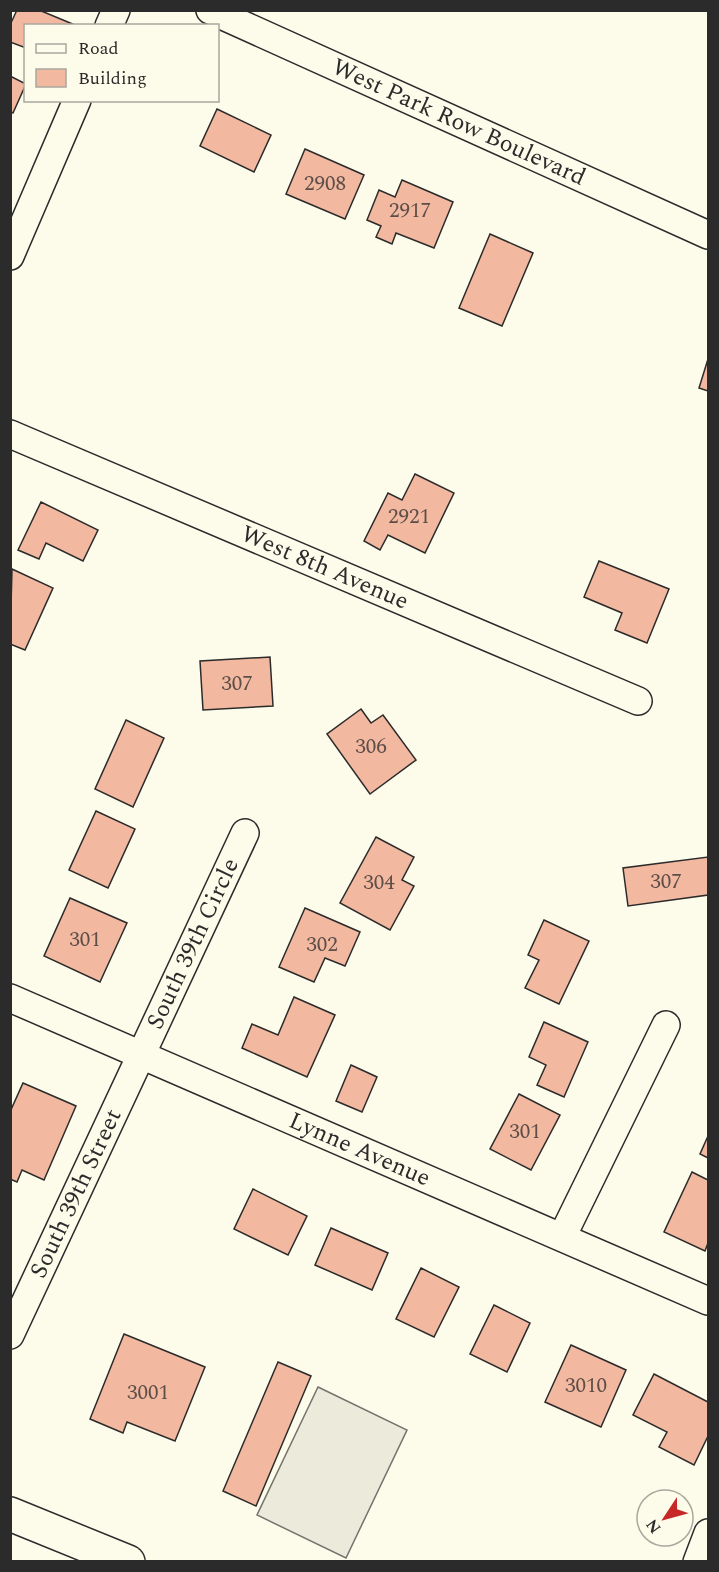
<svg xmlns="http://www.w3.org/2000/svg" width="719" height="1572" viewBox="0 0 719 1572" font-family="Spectral,serif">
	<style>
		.parking { fill: #eceadb; stroke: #74746e; stroke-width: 1.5 }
		.building { fill: #f2b8a0; stroke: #2b2b2b; stroke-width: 1.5 }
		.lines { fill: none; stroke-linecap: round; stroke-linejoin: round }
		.street-casing { stroke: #2b2b2b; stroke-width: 30 }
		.primary-casing { stroke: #2b2b2b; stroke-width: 36 }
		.street { stroke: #fdfbea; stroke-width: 27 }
		.primary { stroke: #fdfbea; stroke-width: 33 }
		.labels { text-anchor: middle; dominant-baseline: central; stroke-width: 4.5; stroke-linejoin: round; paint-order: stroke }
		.number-label { font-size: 21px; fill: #5d4e48 }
		.street-label { font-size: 24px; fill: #2b2b2b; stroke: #fdfbea }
	</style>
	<rect width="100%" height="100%" fill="#fdfbea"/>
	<!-- parking -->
	<path class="parking" d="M 318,1387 L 407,1430 L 346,1558 L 257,1515 Z"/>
	<!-- building -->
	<g class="building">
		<path d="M 17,10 L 39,10 L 75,25 L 26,26 L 26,48 L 10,42 L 10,25 Z"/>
		<path d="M 10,76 L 26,84 L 13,113 L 10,111 Z"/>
		<path d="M 217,109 L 271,135 L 254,172 L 200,146 Z"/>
		<path d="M 305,149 L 364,175 L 345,219 L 286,194 Z"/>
		<path d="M 402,180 L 453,202 L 434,248 L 396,233 L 392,244 L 376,237 L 381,226 L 367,220 L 379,190 L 395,197 Z"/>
		<path d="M 490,234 L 533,253 L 502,326 L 459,308 Z"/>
		<path d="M 708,359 L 708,391 L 699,388 Z"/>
		<path d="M 415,474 L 454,493 L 425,553 L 388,535 L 380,550 L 364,541 L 388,493 L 402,500 Z"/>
		<path d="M 41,502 L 98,530 L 83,561 L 46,543 L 39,559 L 18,550 Z"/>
		<path d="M 599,561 L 669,589 L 647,643 L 615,630 L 622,613 L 584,597 Z"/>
		<path d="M 12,569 L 53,588 L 25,650 L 10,644 Z"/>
		<path d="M 270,657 L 273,706 L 203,710 L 200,661 Z"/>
		<path d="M 361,709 L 371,723 L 383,715 L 416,760 L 370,794 L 327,734 Z"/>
		<path d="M 126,720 L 164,738 L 133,807 L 95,789 Z"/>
		<path d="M 96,811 L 135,829 L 108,888 L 69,870 Z"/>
		<path d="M 376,837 L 414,857 L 402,880 L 414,886 L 390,930 L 340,903 Z"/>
		<path d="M 708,857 L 708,895 L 628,906 L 623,868 Z"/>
		<path d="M 70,898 L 127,923 L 100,982 L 44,956 Z"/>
		<path d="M 305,908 L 360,932 L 345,966 L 325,958 L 314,982 L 279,967 Z"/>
		<path d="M 544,920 L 589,941 L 559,1004 L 525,988 L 539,960 L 528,955 Z"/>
		<path d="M 294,997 L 335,1015 L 307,1077 L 242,1048 L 252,1024 L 278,1035 Z"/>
		<path d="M 544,1022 L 588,1042 L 564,1097 L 537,1085 L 546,1065 L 529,1057 Z"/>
		<path d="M 351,1065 L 377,1077 L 362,1112 L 336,1101 Z"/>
		<path d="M 23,1083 L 76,1106 L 44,1180 L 22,1170 L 17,1182 L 10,1179 L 10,1112 Z"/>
		<path d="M 519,1094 L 560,1115 L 531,1170 L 490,1149 Z"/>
		<path d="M 708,1136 L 708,1158 L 700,1154 Z"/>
		<path d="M 692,1172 L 708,1180 L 708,1243 L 705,1251 L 664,1232 Z"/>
		<path d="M 253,1189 L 307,1216 L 288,1255 L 234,1229 Z"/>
		<path d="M 331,1228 L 388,1253 L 372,1290 L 315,1265 Z"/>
		<path d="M 421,1268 L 459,1287 L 434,1337 L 396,1319 Z"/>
		<path d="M 494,1305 L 530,1323 L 507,1372 L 470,1354 Z"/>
		<path d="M 124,1334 L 205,1367 L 175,1441 L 127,1422 L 123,1433 L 90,1419 Z"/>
		<path d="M 571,1345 L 626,1370 L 601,1427 L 545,1402 Z"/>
		<path d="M 278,1362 L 311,1376 L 256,1506 L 223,1491 Z"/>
		<path d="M 654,1374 L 708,1402 L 708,1436 L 694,1465 L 659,1447 L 667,1432 L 633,1415 Z"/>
	</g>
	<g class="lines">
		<!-- street casing -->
		<g class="street-casing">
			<g id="street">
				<path id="s1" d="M 210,10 L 708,235"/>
				<path d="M 109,26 L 116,10"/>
				<path d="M 10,256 L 77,100"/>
				<path id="s2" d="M 10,434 L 638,701"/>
				<path id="s3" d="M 10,998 L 708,1301"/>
				<path d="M 562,1237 L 666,1025"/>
				<path id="s4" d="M 10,1335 L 245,833"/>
				<path d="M 697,1562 L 708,1533"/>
			</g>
		</g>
		<!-- primary casing -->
		<g class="primary-casing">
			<path id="primary" d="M 10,1514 L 128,1562"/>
		</g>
		<!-- street -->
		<use href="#street" class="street"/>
		<!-- primary -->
		<use href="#primary" class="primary"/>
	</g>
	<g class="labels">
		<!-- number labels -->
		<g class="number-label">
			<text x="325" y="184">2908</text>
			<text x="410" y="211">2917</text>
			<text x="409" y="517">2921</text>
			<text x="237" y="684">307</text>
			<text x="371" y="747">306</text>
			<text x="666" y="882">307</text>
			<text x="379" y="883">304</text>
			<text x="85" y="940">301</text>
			<text x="322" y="945">302</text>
			<text x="525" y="1132">301</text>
			<text x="586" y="1386">3010</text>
			<text x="148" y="1393">3001</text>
		</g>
		<!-- street labels -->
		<g class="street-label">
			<text stroke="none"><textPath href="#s1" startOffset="273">West Park Row Boulevard</textPath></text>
			<text stroke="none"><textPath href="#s2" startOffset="342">West 8th Avenue</textPath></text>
			<text stroke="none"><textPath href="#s4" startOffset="432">South 39th Circle</textPath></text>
			<text stroke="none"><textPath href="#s3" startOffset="381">Lynne Avenue</textPath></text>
			<text stroke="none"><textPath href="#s4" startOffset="156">South 39th Street</textPath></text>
		</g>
	</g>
	<!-- border -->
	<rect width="719" height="1572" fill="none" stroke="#2b2b2b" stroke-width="24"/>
	<!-- legend -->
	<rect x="24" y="24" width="195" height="78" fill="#fdfbea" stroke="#a9a89e" stroke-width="1.5"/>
	<rect x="36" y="44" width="30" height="9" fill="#fdfbea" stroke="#a9a89e" stroke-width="1.5"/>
	<text x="78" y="54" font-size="18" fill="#2b2b2b">Road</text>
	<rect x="36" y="69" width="30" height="18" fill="#f2b8a0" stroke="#a9a89e" stroke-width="1.5"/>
	<text x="78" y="84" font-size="18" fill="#2b2b2b">Building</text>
	<!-- north arrow -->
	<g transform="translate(665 1518) rotate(234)"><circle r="28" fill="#fdfbea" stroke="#a9a89e" stroke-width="1.5"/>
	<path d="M0-4.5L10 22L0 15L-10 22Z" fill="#c62828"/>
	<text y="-9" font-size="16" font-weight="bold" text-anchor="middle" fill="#2b2b2b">N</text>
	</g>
</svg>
